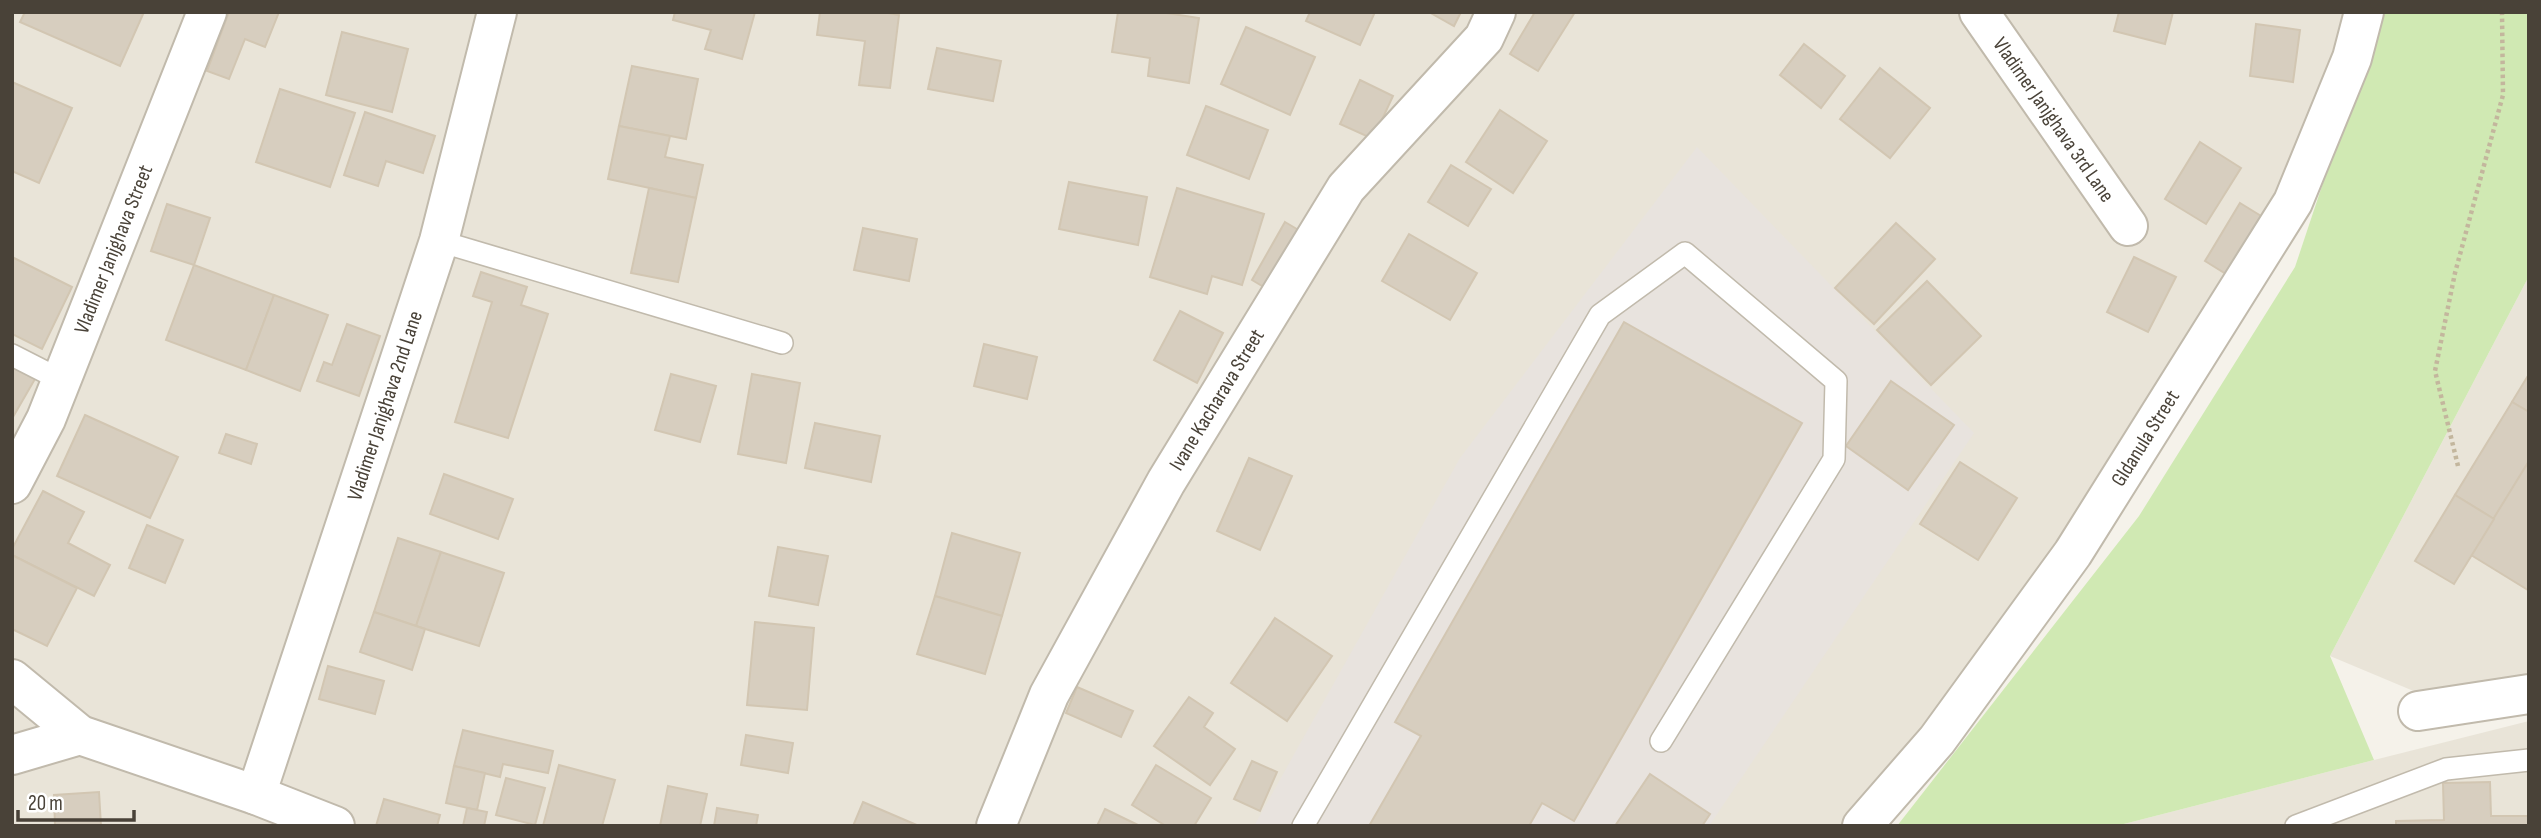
<svg xmlns="http://www.w3.org/2000/svg" width="2541" height="838" viewBox="0 0 2541 838" font-family="'Sofia Sans Condensed',sans-serif">
	<style>
		.residential { fill: #e9e4d8 }
		.industrial { fill: #e8e3de }
		.green { fill: #d0e9b3 }
		.building { fill: #d7cebf; stroke: #d2c6b2; stroke-width: 2 }
		.lines { fill: none; stroke-linecap: round; stroke-linejoin: round }
		.service-casing { stroke: #c1baac; stroke-width: 24 }
		.minor-casing { stroke: #c1baac; stroke-width: 42 }
		.tertiary-casing { stroke: #c1baac; stroke-width: 42 }
		.path { stroke: #c3b69d; stroke-width: 4.5; stroke-dasharray: 3.5 3.5; stroke-linecap: butt }
		.service { stroke: #fff; stroke-width: 21 }
		.minor { stroke: #fff; stroke-width: 38 }
		.tertiary { stroke: #fff; stroke-width: 38 }
		.labels { text-anchor: middle; dominant-baseline: central; stroke-width: 7; stroke-linejoin: round; paint-order: stroke }
		.street-label { font-size: 21px; fill: #494238; stroke: #fff }
	</style>
	<rect width="100%" height="100%" fill="#f5f2ea"/>
	<!-- residential -->
	<g class="residential">
		<path d="M 12,12 L 2344,12 L 2290,200 L 2020,618 L 1841,826 L 12,826 Z"/>
		<path d="M 2529,276 L 2529,686 L 2435,700 L 2330,656 Z"/>
		<path d="M 2529,721 L 2529,826 L 2116,826 L 2374,760 Z"/>
	</g>
	<!-- industrial -->
	<path class="industrial" d="M 1697,147 L 1974,433 L 1709,826 L 1254,826 L 1460,458 Z"/>
	<!-- green -->
	<path class="green" d="M 2380,12 L 2529,12 L 2529,276 L 2330,656 L 2374,760 L 2116,826 L 1897,826 L 2139,516 L 2295,267 Z"/>
	<!-- building -->
	<g class="building">
		<path d="M 25,12 L 144,12 L 120,66 L 20,22 Z"/>
		<path d="M 229,12 L 279,12 L 265,47 L 245,39 L 229,79 L 207,71 Z"/>
		<path d="M 675,12 L 755,12 L 742,59 L 705,49 L 711,30 L 673,20 Z"/>
		<path d="M 820,12 L 883,12 L 899,15 L 890,88 L 859,85 L 865,41 L 817,35 Z"/>
		<path d="M 1118,12 L 1160,12 L 1199,18 L 1189,83 L 1148,76 L 1150,58 L 1112,52 Z"/>
		<path d="M 1310,12 L 1375,12 L 1360,45 L 1306,21 Z"/>
		<path d="M 1429,12 L 1461,12 L 1454,26 Z"/>
		<path d="M 1535,12 L 1575,12 L 1538,71 L 1510,54 Z"/>
		<path d="M 2119,12 L 2173,12 L 2165,44 L 2114,31 Z"/>
		<path d="M 2256,24 L 2300,30 L 2293,82 L 2250,76 Z"/>
		<path d="M 1246,27 L 1315,57 L 1290,115 L 1221,84 Z"/>
		<path d="M 342,32 L 408,49 L 392,112 L 326,95 Z"/>
		<path d="M 1804,44 L 1845,76 L 1821,108 L 1780,75 Z"/>
		<path d="M 937,48 L 1001,61 L 993,101 L 928,89 Z"/>
		<path d="M 632,66 L 698,79 L 686,139 L 619,126 Z"/>
		<path d="M 1880,68 L 1930,108 L 1890,158 L 1840,119 Z"/>
		<path d="M 1360,80 L 1393,96 L 1373,139 L 1340,124 Z"/>
		<path d="M 12,82 L 72,108 L 39,183 L 12,171 Z"/>
		<path d="M 280,89 L 355,113 L 330,187 L 256,162 Z"/>
		<path d="M 1206,106 L 1268,130 L 1249,179 L 1187,155 Z"/>
		<path d="M 1500,110 L 1547,141 L 1513,193 L 1466,162 Z"/>
		<path d="M 365,112 L 435,136 L 423,173 L 386,161 L 378,186 L 344,175 Z"/>
		<path d="M 619,126 L 670,136 L 665,157 L 703,165 L 696,198 L 608,179 Z"/>
		<path d="M 2200,142 L 2241,168 L 2206,224 L 2165,199 Z"/>
		<path d="M 1451,165 L 1491,189 L 1468,226 L 1428,202 Z"/>
		<path d="M 1069,182 L 1147,197 L 1138,245 L 1059,229 Z"/>
		<path d="M 649,188 L 696,198 L 678,282 L 631,273 Z"/>
		<path d="M 1177,188 L 1264,214 L 1242,285 L 1212,276 L 1207,294 L 1150,277 Z"/>
		<path d="M 2240,203 L 2266,219 L 2231,277 L 2205,261 Z"/>
		<path d="M 167,204 L 210,218 L 194,265 L 151,251 Z"/>
		<path d="M 1285,222 L 1307,235 L 1274,293 L 1252,280 Z"/>
		<path d="M 1896,223 L 1935,259 L 1874,324 L 1835,288 Z"/>
		<path d="M 863,228 L 917,239 L 909,281 L 854,270 Z"/>
		<path d="M 1409,234 L 1477,273 L 1450,320 L 1382,281 Z"/>
		<path d="M 12,257 L 72,287 L 42,349 L 12,334 Z"/>
		<path d="M 2134,257 L 2176,277 L 2148,332 L 2107,312 Z"/>
		<path d="M 194,265 L 274,295 L 246,370 L 166,340 Z"/>
		<path d="M 481,272 L 527,287 L 521,305 L 548,314 L 508,438 L 455,422 L 492,302 L 473,296 Z"/>
		<path d="M 1927,281 L 1981,336 L 1931,385 L 1877,330 Z"/>
		<path d="M 274,295 L 328,315 L 300,391 L 246,370 Z"/>
		<path d="M 1180,311 L 1223,333 L 1197,383 L 1154,360 Z"/>
		<path d="M 1624,322 L 1802,423 L 1574,821 L 1542,803 L 1529,826 L 1369,826 L 1421,736 L 1395,722 Z"/>
		<path d="M 347,324 L 380,336 L 359,396 L 317,381 L 324,362 L 332,365 Z"/>
		<path d="M 984,344 L 1037,357 L 1027,399 L 974,386 Z"/>
		<path d="M 12,367 L 35,379 L 13,417 L 12,417 Z"/>
		<path d="M 671,374 L 716,386 L 700,442 L 655,430 Z"/>
		<path d="M 752,374 L 800,383 L 786,463 L 738,454 Z"/>
		<path d="M 2529,374 L 2529,412 L 2512,402 Z"/>
		<path d="M 1891,381 L 1954,425 L 1908,490 L 1846,446 Z"/>
		<path d="M 2512,402 L 2529,412 L 2529,461 L 2494,519 L 2455,495 Z"/>
		<path d="M 85,415 L 178,457 L 150,518 L 57,476 Z"/>
		<path d="M 815,423 L 880,436 L 871,482 L 805,468 Z"/>
		<path d="M 226,434 L 257,444 L 251,464 L 219,453 Z"/>
		<path d="M 1249,458 L 1292,476 L 1260,550 L 1217,531 Z"/>
		<path d="M 2529,461 L 2529,590 L 2528,590 L 2471,555 Z"/>
		<path d="M 1960,462 L 2017,498 L 1978,560 L 1920,524 Z"/>
		<path d="M 444,474 L 513,499 L 498,539 L 430,514 Z"/>
		<path d="M 43,491 L 84,512 L 68,543 L 110,565 L 94,596 L 12,555 L 12,549 Z"/>
		<path d="M 2455,495 L 2494,519 L 2454,584 L 2415,561 Z"/>
		<path d="M 147,525 L 183,540 L 165,583 L 129,568 Z"/>
		<path d="M 952,533 L 1020,553 L 1002,616 L 935,596 Z"/>
		<path d="M 398,538 L 441,552 L 416,626 L 374,612 Z"/>
		<path d="M 778,547 L 828,556 L 818,605 L 769,596 Z"/>
		<path d="M 441,552 L 504,573 L 479,646 L 416,626 Z"/>
		<path d="M 12,555 L 77,588 L 47,646 L 12,629 Z"/>
		<path d="M 935,596 L 1002,616 L 985,674 L 917,654 Z"/>
		<path d="M 374,612 L 425,629 L 412,670 L 360,652 Z"/>
		<path d="M 1275,618 L 1332,656 L 1287,721 L 1231,683 Z"/>
		<path d="M 755,622 L 814,628 L 807,710 L 747,705 Z"/>
		<path d="M 328,666 L 384,681 L 375,714 L 319,699 Z"/>
		<path d="M 1077,687 L 1133,711 L 1121,737 L 1066,713 Z"/>
		<path d="M 1189,697 L 1213,713 L 1204,727 L 1235,749 L 1210,785 L 1154,746 Z"/>
		<path d="M 463,730 L 553,751 L 548,773 L 503,764 L 500,777 L 454,766 Z"/>
		<path d="M 746,735 L 793,743 L 788,773 L 741,765 Z"/>
		<path d="M 1252,761 L 1277,772 L 1260,811 L 1234,799 Z"/>
		<path d="M 559,765 L 615,780 L 602,826 L 543,826 Z"/>
		<path d="M 1156,765 L 1211,798 L 1194,826 L 1166,826 L 1132,805 Z"/>
		<path d="M 454,766 L 485,773 L 477,810 L 446,803 Z"/>
		<path d="M 1650,774 L 1710,814 L 1702,826 L 1615,826 Z"/>
		<path d="M 506,778 L 545,788 L 535,825 L 496,815 Z"/>
		<path d="M 2490,782 L 2491,816 L 2529,816 L 2529,826 L 2396,826 L 2396,821 L 2444,820 L 2443,783 Z"/>
		<path d="M 668,786 L 707,794 L 700,826 L 660,826 Z"/>
		<path d="M 99,792 L 101,826 L 55,826 L 54,795 Z"/>
		<path d="M 384,799 L 440,815 L 437,826 L 376,826 Z"/>
		<path d="M 863,802 L 919,826 L 853,826 Z"/>
		<path d="M 467,808 L 487,812 L 484,826 L 463,826 Z"/>
		<path d="M 717,808 L 758,815 L 756,826 L 714,826 Z"/>
		<path d="M 1105,809 L 1140,826 L 1097,826 Z"/>
	</g>
	<g class="lines">
		<!-- service casing -->
		<g class="service-casing">
			<g id="service">
				<path d="M 439,241 L 782,343"/>
				<path d="M 12,355 L 61,380"/>
				<path d="M 1303,826 L 1600,315 L 1685,253 L 1836,381 L 1834,459 L 1661,741"/>
				<path d="M 2296,826 L 2446,769 L 2529,760"/>
			</g>
		</g>
		<!-- minor casing -->
		<g class="minor-casing">
			<g id="minor">
				<path id="s1" d="M 1979,12 L 2128,226"/>
				<path d="M 12,679 L 80,735 L 256,795 L 335,826"/>
				<path d="M 2418,711 L 2529,694"/>
				<path d="M 12,755 L 80,735"/>
				<path id="s2" d="M 256,795 L 439,241 L 497,12"/>
				<path id="s3" d="M 996,826 L 1049,695 L 1166,482 L 1346,188 L 1484,38 L 1496,12"/>
				<path id="s4" d="M 1862,826 L 1937,740 L 2073,553 L 2293,202 L 2352,58 L 2364,12"/>
			</g>
		</g>
		<!-- tertiary casing -->
		<g class="tertiary-casing">
			<g id="tertiary">
				<path id="s5" d="M 12,484 L 46,419 L 207,12"/>
			</g>
		</g>
		<!-- path -->
		<path class="path" d="M 2458,466 L 2435,371 L 2455,273 L 2503,95 L 2502,12"/>
		<!-- service -->
		<use href="#service" class="service"/>
		<!-- minor -->
		<use href="#minor" class="minor"/>
		<!-- tertiary -->
		<use href="#tertiary" class="tertiary"/>
	</g>
	<g class="labels">
		<!-- street labels -->
		<g class="street-label">
			<text stroke="none"><textPath href="#s1" startOffset="131">Vladimer Janjghava 3rd Lane</textPath></text>
			<text stroke="none"><textPath href="#s5" startOffset="256">Vladimer Janjghava Street</textPath></text>
			<text stroke="none"><textPath href="#s3" startOffset="481">Ivane Kacharava Street</textPath></text>
			<text stroke="none"><textPath href="#s2" startOffset="410">Vladimer Janjghava 2nd Lane</textPath></text>
			<text stroke="none"><textPath href="#s4" startOffset="481">Gldanula Street</textPath></text>
		</g>
	</g>
	<!-- border -->
	<rect width="2541" height="838" fill="none" stroke="#494238" stroke-width="28"/>
	<!-- scale -->
	<path d="M18 810v10h116v-10" fill="none" stroke="#494238" stroke-width="3.5"/>
	<text x="28" y="810" font-size="21" fill="#494238" stroke="#ffffff" stroke-width="5" paint-order="stroke">20 m</text>
</svg>
